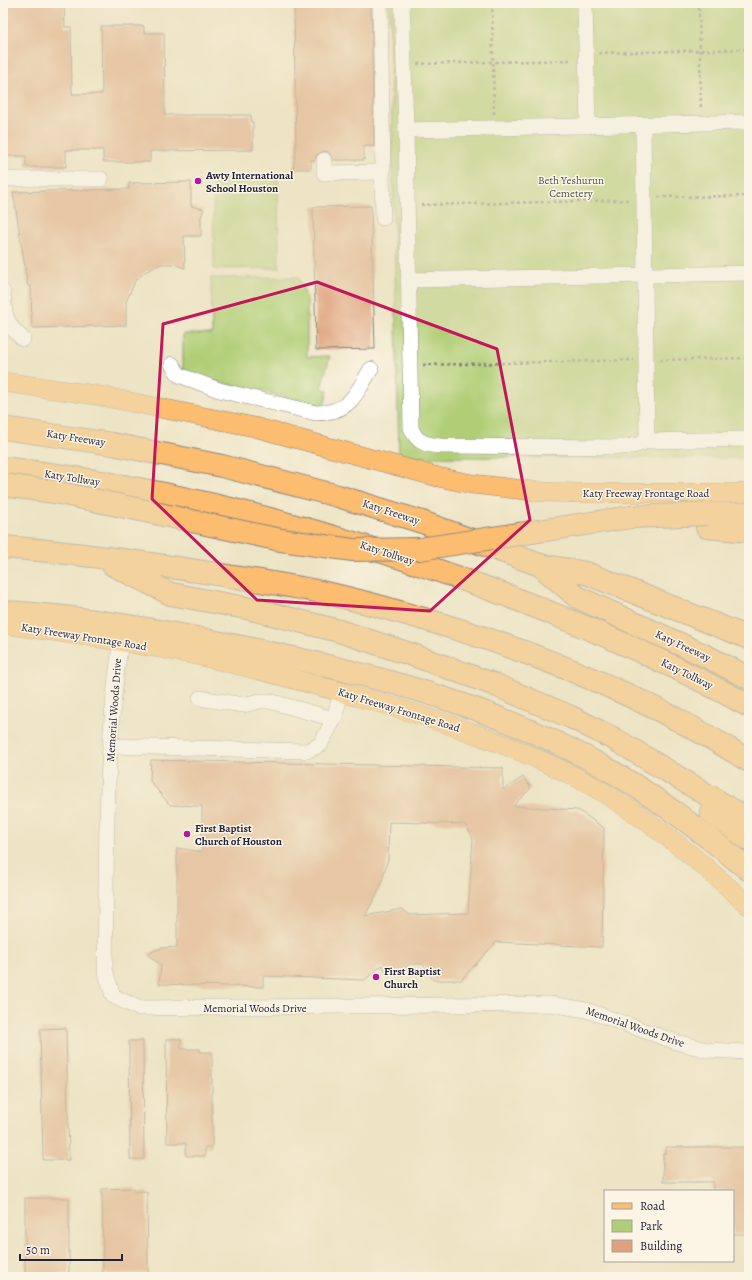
<svg xmlns="http://www.w3.org/2000/svg" width="752" height="1280" viewBox="0 0 752 1280" font-family="Alegreya,serif">
	<style>
		.green { fill: #b0ce76; stroke: #697858 }
		.building { fill: #dea27c; fill-rule: evenodd }
		.lines { fill: none; stroke-linecap: round; stroke-linejoin: round }
		.minor-casing { stroke: #888380; stroke-width: 16 }
		.major-casing { stroke: #888380; stroke-width: 20 }
		.highway-casing { stroke: #888380; stroke-width: 24 }
		.path { stroke: #888380; stroke-width: 2.5; stroke-dasharray: 3 3; stroke-linecap: butt }
		.minor { stroke: #fff; stroke-width: 15 }
		.major { stroke: #fcbd6f; stroke-width: 19 }
		.highway { stroke: #fcbd6f; stroke-width: 22 }
		.highway-bridge-casing { stroke: #888380; stroke-width: 24; stroke-linecap: butt }
		.highway-bridge { stroke: #fcbd6f; stroke-width: 22 }
		.marked { fill: none; stroke: #c2185b; stroke-width: 3; stroke-linejoin: round }
		.poi-dot { fill: #b5179e; stroke: #fcf5e5; stroke-width: 1.5 }
		.labels { text-anchor: middle; dominant-baseline: central; stroke-width: 3; stroke-linejoin: round; paint-order: stroke }
		.poi-label { font-size: 11px; font-weight: bold; fill: #22223b; stroke: #fcf5e5; text-anchor: start }
		.park-label { font-size: 11px; fill: #4d564d; stroke: #fcf5e5 }
		.street-label { font-size: 11px; fill: #22223b; stroke: #fcf5e5 }
	</style>
	<rect width="100%" height="100%" fill="#fcf5e5"/>
	<filter id="ink" filterUnits="userSpaceOnUse"><feTurbulence type="fractalNoise" baseFrequency=".025" numOctaves="2"/><feDisplacementMap in="SourceGraphic" scale="8" xChannelSelector="R" yChannelSelector="G"/><feConvolveMatrix kernelMatrix="1 2 1 2 8 2 1 2 1" color-interpolation-filters="sRGB"/></filter>
	<filter id="wash" filterUnits="userSpaceOnUse"><feTurbulence type="fractalNoise" baseFrequency=".012" numOctaves="4" result="noise"/><feDisplacementMap in="SourceGraphic" scale="16" xChannelSelector="R" yChannelSelector="G"/><feGaussianBlur stdDeviation="0.9" result="paint"/><feColorMatrix in="noise" values="0 0 0 0 0 0 0 0 0 0 0 0 0 0 0 0 0 1.4 0 .05"/><feComposite in="paint" operator="in"/></filter>
	<g filter="url(#wash)">
		<rect width="100%" height="100%" fill="#ede4c5"/>
		<!-- green -->
		<g class="green">
			<path d="M 389,3 L 749,3 L 749,458 L 399,457 Z"/>
			<path d="M 278,176 L 279,268 L 214,269 L 213,177 Z"/>
			<path d="M 298,277 L 307,299 L 307,357 L 330,356 L 321,388 L 328,390 L 324,406 L 205,379 L 183,369 L 183,334 L 212,334 L 211,278 Z"/>
		</g>
		<g id="blocks">
			<!-- building -->
			<g class="building">
				<path d="M 3,3 L 64,3 L 65,27 L 71,27 L 72,94 L 102,94 L 101,26 L 144,26 L 144,33 L 164,33 L 165,115 L 251,115 L 251,122 L 253,122 L 253,150 L 150,151 L 150,162 L 103,162 L 103,150 L 66,150 L 66,167 L 26,167 L 26,156 L 4,156 Z"/>
				<path d="M 294,3 L 371,3 L 374,146 L 364,146 L 364,160 L 333,160 L 329,152 L 324,151 L 316,155 L 315,160 L 311,160 L 311,169 L 293,169 L 296,151 Z"/>
				<path d="M 191,182 L 191,206 L 204,209 L 201,217 L 201,236 L 184,236 L 185,268 L 174,264 L 161,264 L 145,272 L 135,281 L 126,302 L 126,325 L 32,328 L 31,286 L 28,286 L 13,192 L 129,189 L 129,183 Z"/>
				<path d="M 371,206 L 375,349 L 316,350 L 313,207 Z"/>
				<path d="M 151,760 L 503,768 L 503,790 L 523,777 L 531,788 L 513,806 L 578,810 L 604,828 L 602,947 L 496,942 L 461,980 L 433,980 L 423,964 L 409,964 L 402,975 L 388,976 L 382,965 L 365,980 L 263,976 L 263,987 L 159,984 L 161,965 L 147,954 L 161,948 L 177,947 L 177,848 L 202,852 L 202,806 L 170,805 L 150,781 ZM 389,822 L 465,824 L 473,838 L 468,913 L 410,915 L 402,909 L 365,916 L 380,888 L 388,859 Z"/>
				<path d="M 66,1028 L 69,1160 L 43,1160 L 40,1029 Z"/>
				<path d="M 166,1039 L 181,1039 L 181,1049 L 200,1049 L 200,1052 L 212,1052 L 212,1147 L 205,1147 L 205,1156 L 186,1156 L 186,1143 L 167,1143 Z"/>
				<path d="M 129,1041 L 143,1041 L 144,1159 L 130,1159 Z"/>
				<path d="M 666,1147 L 749,1147 L 749,1234 L 733,1234 L 733,1191 L 713,1191 L 713,1182 L 663,1182 L 663,1153 L 666,1153 Z"/>
				<path d="M 134,1188 L 134,1192 L 147,1191 L 148,1273 L 103,1274 L 102,1189 Z"/>
				<rect x="25" y="1198" width="44" height="76"/>
			</g>
		</g>
	</g>
	<g filter="url(#ink)">
		<use href="#blocks" fill-opacity="0" stroke="#888380" stroke-width="1"/>
		<g class="lines">
			<!-- minor casing -->
			<g class="minor-casing">
				<g id="minor">
					<path d="M 402,3 L 406,130"/>
					<path d="M 585,3 L 588,126"/>
					<path d="M 749,122 L 406,130 L 411,428 C 417,443 426,445 441,446 L 625,447 L 637,445 L 647,441 L 749,439"/>
					<path d="M 643,124 L 647,441"/>
					<path d="M 324,160 L 324,173 L 383,172 L 380,3"/>
					<path d="M 382,173 L 383,218"/>
					<path d="M 3,179 L 101,179"/>
					<path d="M 408,280 L 749,273"/>
					<path d="M 3,292 C 5,316 4,322 23,339"/>
					<path d="M 172,364 L 179,375 L 219,390 L 316,413 C 350,413 355,395 371,369"/>
					<path d="M 121,641 C 104,749 107,861 105,970 L 113,996 L 138,1008 L 550,1004 L 586,1010 L 676,1042 L 707,1050 L 749,1052"/>
					<path d="M 200,698 L 243,705 L 260,701 L 269,701 L 334,719 L 341,692"/>
					<path d="M 111,746 L 307,751 L 320,745 L 334,719"/>
				</g>
			</g>
			<!-- major casing -->
			<g class="major-casing">
				<g id="major">
					<path d="M 3,382 L 96,395 L 254,427 L 438,477 L 472,484 L 542,492 L 578,493 L 749,493"/>
					<path d="M 3,624 C 69,634 135,642 200,656 C 255,668 309,683 362,698 C 440,720 516,745 587,783 C 646,816 699,860 749,906"/>
				</g>
			</g>
			<!-- highway casing -->
			<g class="highway-casing">
				<g id="highway">
					<path d="M 3,428 L 112,444 L 222,466 L 338,496 L 422,522 L 540,565 L 577,597 L 706,656 L 749,678"/>
					<path d="M 3,468 C 177,488 345,534 508,596 C 591,628 672,663 749,706"/>
					<path d="M 708,514 L 749,514"/>
					<path d="M 707,527 L 749,531"/>
					<path d="M 3,547 C 73,552 141,562 210,573 C 244,579 278,583 311,590 C 342,596 372,604 403,613 C 524,647 642,693 749,761"/>
					<path d="M 113,565 L 171,594 L 251,609 L 339,631 L 416,656 L 493,684 L 571,717 L 616,740 L 749,820"/>
					<path d="M 540,565 L 586,573 L 749,638"/>
					<path d="M 3,612 C 84,616 163,631 242,647 C 369,673 498,706 611,771 C 661,800 705,834 749,870"/>
					<path d="M 711,812 L 749,840"/>
				</g>
			</g>
			<!-- path -->
			<g class="path">
				<path d="M 414,3 L 425,3"/>
				<path d="M 492,3 L 494,114"/>
				<path d="M 699,8 L 701,109"/>
				<path d="M 599,53 L 749,49"/>
				<path d="M 417,64 L 572,60"/>
				<path d="M 658,197 L 749,196"/>
				<path d="M 421,205 L 630,200"/>
				<path d="M 660,360 L 749,358"/>
				<path d="M 423,365 L 634,360"/>
			</g>
			<!-- minor -->
			<use href="#minor" class="minor"/>
			<!-- major -->
			<use href="#major" class="major"/>
			<!-- highway -->
			<use href="#highway" class="highway"/>
			<!-- highway-bridge casing -->
			<g class="highway-bridge-casing">
				<path id="highway-bridge" d="M 3,485 L 55,492 L 103,502 L 281,540 L 353,550 L 420,549 L 631,517 L 708,514"/>
			</g>
			<!-- highway-bridge -->
			<use href="#highway-bridge" class="highway-bridge"/>
		</g>
	</g>
	<!-- marked area -->
	<path d="M0 0H752V1280H0ZM 317,282 L 497,349 L 530,520 L 430,611 L 257,600 L 152,499 L 163,324 Z" fill="#ede4c5" fill-opacity=".55" fill-rule="evenodd"/>
	<path class="marked" d="M 317,282 L 497,349 L 530,520 L 430,611 L 257,600 L 152,499 L 163,324 Z"/>
	<!-- markers -->
	<g class="poi-dot">
		<circle cx="198" cy="181" r="4"/>
		<circle cx="187" cy="834" r="4"/>
		<circle cx="376" cy="977" r="4"/>
	</g>
	<g class="labels">
		<!-- poi labels -->
		<g class="poi-label">
			<text x="206" y="175">Awty International<tspan x="206" dy="13">School Houston</tspan></text>
			<text x="195" y="828">First Baptist<tspan x="195" dy="13">Church of Houston</tspan></text>
			<text x="384" y="971">First Baptist<tspan x="384" dy="13">Church</tspan></text>
		</g>
		<!-- park labels -->
		<g class="park-label">
			<text x="571" y="180">Beth Yeshurun<tspan x="571" dy="13">Cemetery</tspan></text>
		</g>
		<!-- street labels -->
		<g class="street-label">
			<text transform="translate(76 438) rotate(9)">Katy Freeway</text>
			<text transform="translate(72 478) rotate(9)">Katy Tollway</text>
			<text x="646" y="493">Katy Freeway Frontage Road</text>
			<text transform="translate(391 512) rotate(18)">Katy Freeway</text>
			<text transform="translate(387 553) rotate(18)">Katy Tollway</text>
			<text transform="translate(84 637) rotate(9)">Katy Freeway Frontage Road</text>
			<text transform="translate(683 646) rotate(25)">Katy Freeway</text>
			<text transform="translate(687 674) rotate(26)">Katy Tollway</text>
			<text transform="translate(114 710) rotate(-86)">Memorial Woods Drive</text>
			<text transform="translate(399 710) rotate(17)">Katy Freeway Frontage Road</text>
			<text x="255" y="1008">Memorial Woods Drive</text>
			<text transform="translate(635 1027) rotate(19)">Memorial Woods Drive</text>
		</g>
	</g>
	<!-- margin -->
	<rect width="752" height="1280" fill="none" stroke="#fcf5e5" stroke-width="16"/>
	<!-- legend -->
	<rect x="604" y="1190" width="130" height="72" fill="#fcf5e5" stroke="#a5a1a1"/>
	<rect x="612" y="1203" width="20" height="6" fill="#fcbd6f" stroke="#a5a1a1"/>
	<text x="640" y="1210" font-size="12" fill="#22223b">Road</text>
	<rect x="612" y="1220" width="20" height="12" fill="#b0ce76" stroke="#a5a1a1"/>
	<text x="640" y="1230" font-size="12" fill="#22223b">Park</text>
	<rect x="612" y="1240" width="20" height="12" fill="#dea27c" stroke="#a5a1a1"/>
	<text x="640" y="1250" font-size="12" fill="#22223b">Building</text>
	<!-- scale -->
	<path d="M20 1254v6h102v-6" fill="none" stroke="#22223b" stroke-width="2"/>
	<text x="26" y="1254" font-size="12" fill="#22223b" stroke="#fcf5e5" stroke-width="3" paint-order="stroke">50 m</text>
</svg>
